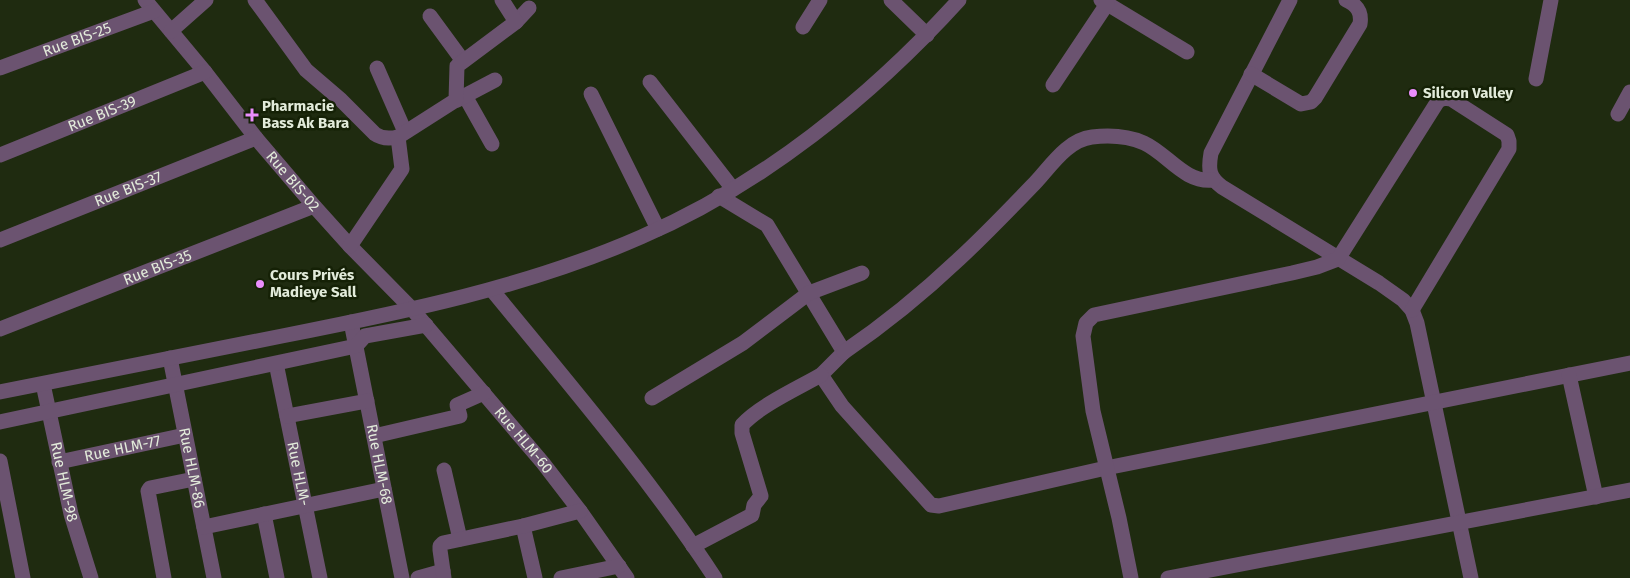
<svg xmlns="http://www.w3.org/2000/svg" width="1630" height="578" viewBox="0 0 1630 578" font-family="'Fira Sans',sans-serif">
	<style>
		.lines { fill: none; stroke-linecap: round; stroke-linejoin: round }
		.minor { stroke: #6b5370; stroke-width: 15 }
		.poi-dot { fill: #ea8dfd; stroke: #152106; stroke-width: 2 }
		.labels { text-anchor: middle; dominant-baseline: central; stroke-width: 5; stroke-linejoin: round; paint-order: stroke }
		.street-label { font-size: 15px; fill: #e2ebda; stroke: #152106 }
		.poi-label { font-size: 15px; font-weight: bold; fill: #e2ebda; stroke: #152106; text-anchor: start }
	</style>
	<rect width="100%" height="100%" fill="#1f2b10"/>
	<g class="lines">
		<!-- minor -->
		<g class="minor">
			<path id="s1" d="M 145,0 L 205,72 L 256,138 L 314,206 L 350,246 L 412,309 L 543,463 L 580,511 L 627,578"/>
			<path d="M 255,0 L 306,70 L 341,100 L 375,134 C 382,139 389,139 398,137"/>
			<path d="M 891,0 L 927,35"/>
			<path d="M 1101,0 L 1187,52"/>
			<path d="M 1290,0 L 1211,153 C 1208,170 1209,177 1222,187 L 1379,283 L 1403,300 L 1412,310 L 1417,323 L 1471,578"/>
			<path d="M 430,16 L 463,61"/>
			<path d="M 516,22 L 529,8"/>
			<path d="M 803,27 L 820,0"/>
			<path d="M 171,31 L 206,0"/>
			<path id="s2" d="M 0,68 L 154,11"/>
			<path d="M 377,68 L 405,132"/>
			<path d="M 1251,74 L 1301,104 L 1311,102 L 1315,98 L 1360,24 C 1362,12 1357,5 1346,0"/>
			<path d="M 1536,79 L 1551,0"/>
			<path d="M 650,82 L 733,189"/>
			<path d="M 1053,85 L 1107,4"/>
			<path d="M 591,94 L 658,229"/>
			<path d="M 465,96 L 492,144"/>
			<path d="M 457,100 L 495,80"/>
			<path d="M 1618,114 L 1630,92"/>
			<path id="s3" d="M 0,155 L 205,72"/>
			<path d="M 719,196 L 767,225 L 844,352 L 821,375 L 842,406 L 931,505 L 939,506 L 1106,468 L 1630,363"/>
			<path id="s4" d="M 0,240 L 256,138"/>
			<path d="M 350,246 L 402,169 L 398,137 L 456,100 L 457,66 L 516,22 L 502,0"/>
			<path d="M 492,290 C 569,384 648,476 715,578"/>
			<path id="s5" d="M 351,322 L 402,578"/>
			<path id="s6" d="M 0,329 L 314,206"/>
			<path d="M 844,352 C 885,324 923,293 959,259 C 984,236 1008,211 1032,186 C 1049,169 1066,140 1092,137 C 1109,135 1128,136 1144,143 C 1168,154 1184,183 1213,180"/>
			<path id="s7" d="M 170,358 L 214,578"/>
			<path id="s8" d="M 277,368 L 320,578"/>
			<path d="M 1569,375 L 1596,497"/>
			<path id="s9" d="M 43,384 L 71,514 L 91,578"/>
			<path d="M 0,392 C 94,374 188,355 282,336 C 404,312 527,287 641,237 C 762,185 871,97 959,0"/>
			<path d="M 652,398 L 743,343 L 809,293 L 862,273"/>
			<path d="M 287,416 L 367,401"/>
			<path d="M 0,422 L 356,346 L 365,336 L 426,325"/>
			<path d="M 374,436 L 460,416 L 457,405 L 484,393"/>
			<path d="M 0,461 L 23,578"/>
			<path id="s10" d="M 59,462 L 185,435"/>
			<path d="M 444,470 L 460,539"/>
			<path d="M 264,514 L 277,578"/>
			<path d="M 523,526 L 535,578"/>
			<path d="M 204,527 L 384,489"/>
			<path d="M 693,546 L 752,515 L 754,505 L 761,496 L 742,433 L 742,425 C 759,406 798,388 821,375"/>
			<path d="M 164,578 L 148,491 L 150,488 L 194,479"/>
			<path d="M 418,578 L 443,571"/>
			<path d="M 444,578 L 440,550 L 440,546 L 443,543 L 523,526 L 580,511"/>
			<path d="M 561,578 L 619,566"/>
			<path d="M 1131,578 L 1119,518 L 1093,411 L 1083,336 L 1086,323 L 1094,315 L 1292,273 L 1317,267 L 1338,259 L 1438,101 L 1444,98 L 1451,99 L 1507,135 L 1509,141 L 1509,149 L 1412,310"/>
			<path d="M 1168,578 L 1630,490"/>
		</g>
	</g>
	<!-- markers -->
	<g class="poi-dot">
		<circle cx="1413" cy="93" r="5"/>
		<path d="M249.5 107.5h5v5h5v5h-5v5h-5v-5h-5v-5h5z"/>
		<circle cx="260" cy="284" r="5"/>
	</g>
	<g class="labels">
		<!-- street labels -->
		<g class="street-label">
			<text stroke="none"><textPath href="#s2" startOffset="82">Rue BIS-25</textPath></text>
			<text stroke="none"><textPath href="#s3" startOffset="110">Rue BIS-39</textPath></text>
			<text stroke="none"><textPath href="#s1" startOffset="234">Rue BIS-02</textPath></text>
			<text stroke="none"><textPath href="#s4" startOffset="138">Rue BIS-37</textPath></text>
			<text stroke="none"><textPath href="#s6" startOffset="169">Rue BIS-35</textPath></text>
			<text stroke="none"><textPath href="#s1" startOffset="581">Rue HLM-60</textPath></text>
			<text stroke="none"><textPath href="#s10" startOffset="65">Rue HLM-77</textPath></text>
			<text stroke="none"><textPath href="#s5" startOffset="145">Rue HLM-68</textPath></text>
			<text stroke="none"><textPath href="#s7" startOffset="112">Rue HLM-86</textPath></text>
			<text stroke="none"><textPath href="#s8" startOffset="108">Rue HLM-</textPath></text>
			<text stroke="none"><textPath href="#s9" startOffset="100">Rue HLM-98</textPath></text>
		</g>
		<!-- poi labels -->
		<g class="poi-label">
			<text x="1423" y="93">Silicon Valley</text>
			<text x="262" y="106">Pharmacie<tspan x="262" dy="17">Bass Ak Bara</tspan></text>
			<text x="270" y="275">Cours Privés<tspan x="270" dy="17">Madieye Sall</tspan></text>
		</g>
	</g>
</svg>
